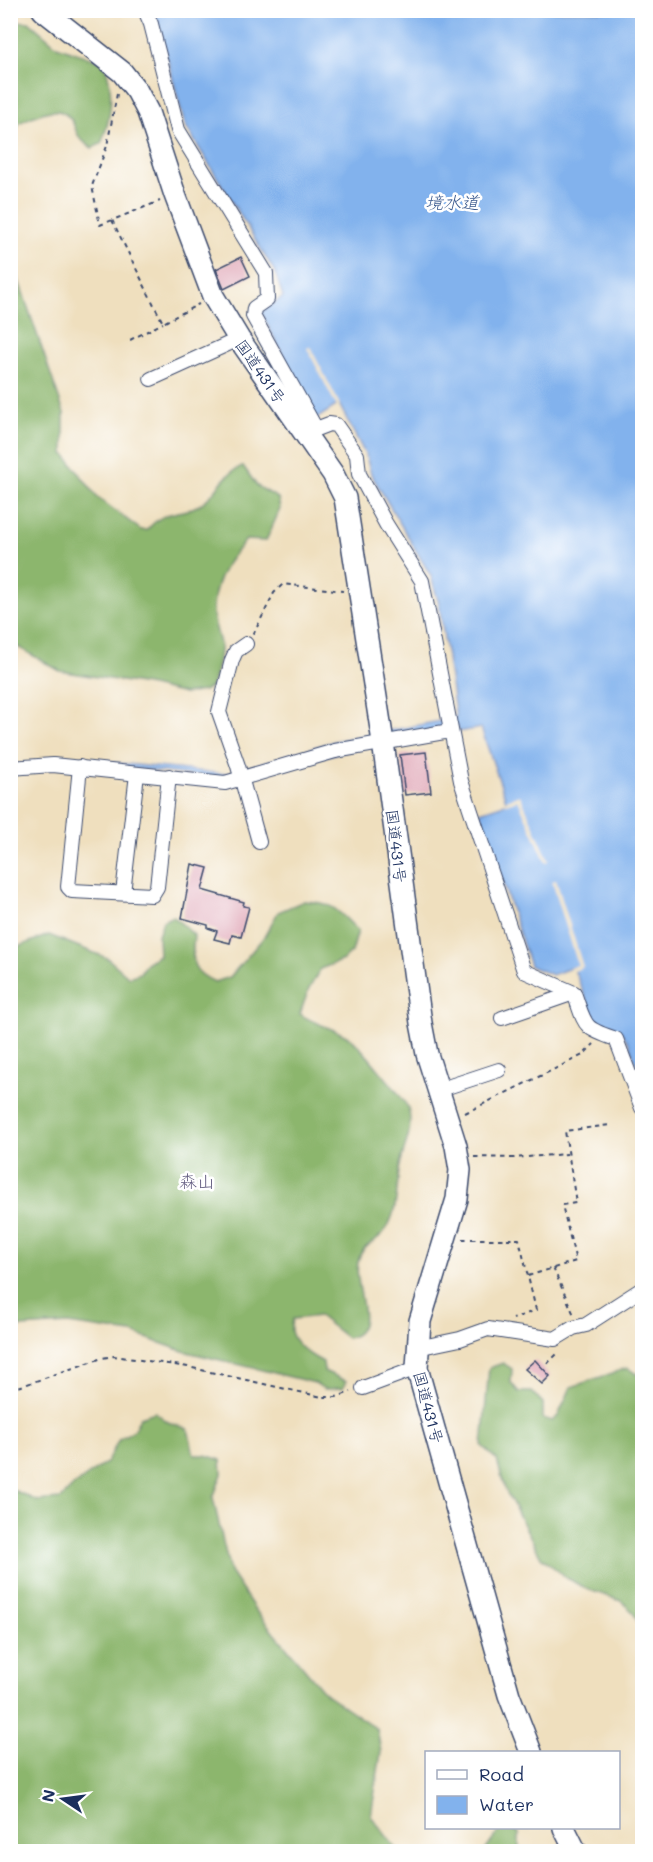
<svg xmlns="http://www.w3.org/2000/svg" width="653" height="1862" viewBox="0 0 653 1862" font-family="Mali,'Klee One',sans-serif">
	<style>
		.forest { fill: #8cb66d; stroke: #547266; stroke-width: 1.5 }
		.water { fill: #82b2ed; stroke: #4e70a6; stroke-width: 1.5 }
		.pier { fill: #efdfbe }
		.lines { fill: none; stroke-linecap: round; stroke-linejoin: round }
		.stream { stroke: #82b2ed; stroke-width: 4 }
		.building { fill: #e2adbc }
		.minor-casing { stroke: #3b496c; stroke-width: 16 }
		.highway-casing { stroke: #3b496c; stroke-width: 24 }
		.path { stroke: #3b496c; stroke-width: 2; stroke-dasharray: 4.5 4.5; stroke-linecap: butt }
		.minor { stroke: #fff; stroke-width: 14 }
		.highway { stroke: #fff; stroke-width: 21 }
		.labels { text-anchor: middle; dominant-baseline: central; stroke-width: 5; stroke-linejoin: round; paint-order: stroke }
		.street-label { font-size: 16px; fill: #1b2f5e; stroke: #fff }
		.water-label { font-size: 18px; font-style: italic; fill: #3f5d90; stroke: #fff }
		.neighbourhood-label { font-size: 18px; fill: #615b7f; stroke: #fff }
	</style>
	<rect width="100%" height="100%" fill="#fff"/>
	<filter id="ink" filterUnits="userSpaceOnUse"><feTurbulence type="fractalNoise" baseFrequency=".0167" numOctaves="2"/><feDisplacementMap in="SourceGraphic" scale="12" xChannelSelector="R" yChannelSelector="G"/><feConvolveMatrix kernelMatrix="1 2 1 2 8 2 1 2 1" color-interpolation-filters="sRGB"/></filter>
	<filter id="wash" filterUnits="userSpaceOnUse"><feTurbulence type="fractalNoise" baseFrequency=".008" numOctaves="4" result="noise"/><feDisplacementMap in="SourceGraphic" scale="24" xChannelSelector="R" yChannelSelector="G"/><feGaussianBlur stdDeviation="1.35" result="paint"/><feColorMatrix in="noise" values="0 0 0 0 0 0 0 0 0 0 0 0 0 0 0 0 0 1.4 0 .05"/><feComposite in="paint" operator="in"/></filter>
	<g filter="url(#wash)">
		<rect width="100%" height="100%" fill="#efdfbe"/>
		<!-- forest -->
		<g class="forest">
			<path d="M 11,21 L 29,22 L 57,46 L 104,63 C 115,91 112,117 101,144 L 92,148 C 78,138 79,138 73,123 C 62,100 35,115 19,123 L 12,138 L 11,179 Z"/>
			<path d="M 11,258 L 64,413 L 64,453 L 97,497 L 141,530 L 147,530 C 166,508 174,517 197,506 C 216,497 221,474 243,466 L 257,486 L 278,498 L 280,509 L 266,541 L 246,540 C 227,561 213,582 213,611 C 213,622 218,633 220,644 C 221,657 216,674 212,686 L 204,691 L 184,694 L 147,685 L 60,671 L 11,643 Z"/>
			<path d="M 304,901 C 333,902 338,910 358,931 L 352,952 L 343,960 L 320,969 L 308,991 L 300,1014 C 316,1025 334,1028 350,1038 C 358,1043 405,1100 408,1108 C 415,1130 402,1149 399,1171 C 396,1192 398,1214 384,1232 C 376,1242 363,1245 359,1258 C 350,1284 382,1331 347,1338 L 319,1316 L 293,1319 C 283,1338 309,1355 323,1362 L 324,1371 L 346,1381 L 343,1388 L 324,1389 L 315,1383 L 183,1351 L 132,1333 L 68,1324 L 20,1327 L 11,1333 L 11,949 L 49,935 L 107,958 L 129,977 L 140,973 L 146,963 L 159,955 L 158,936 L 163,921 L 173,916 L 194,935 C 192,960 189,971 215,982 L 230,977 L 264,937 L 278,912 Z"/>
			<path d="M 503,1363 L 512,1369 L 511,1383 L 519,1392 L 532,1392 L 543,1403 L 543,1418 L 552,1421 L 558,1416 L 571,1387 L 627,1368 L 642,1377 L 642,1631 L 633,1612 L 621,1601 L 584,1588 L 564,1576 L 541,1557 L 505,1489 L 497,1460 L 482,1446 L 489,1368 Z"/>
			<path d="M 155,1412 L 168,1422 L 188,1429 L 194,1455 L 205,1455 L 221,1460 L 222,1474 L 213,1498 L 230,1572 L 256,1611 L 326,1694 L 377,1729 L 381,1752 L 371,1816 L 398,1851 L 11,1851 L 11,1489 L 37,1501 L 61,1499 L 73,1486 L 107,1462 L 119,1439 L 134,1430 L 140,1417 Z"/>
			<path d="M 501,1828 L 511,1828 L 519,1833 L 519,1851 L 485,1851 Z"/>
		</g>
		<!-- water -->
		<path class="water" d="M 155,11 L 642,11 L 642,1081 L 629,1043 L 620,1030 L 595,1021 L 573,967 L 552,975 L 530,966 L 480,812 L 507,803 L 481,728 L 459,732 L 457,725 L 227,779 L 100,765 L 76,759 L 226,774 L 335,741 L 456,718 L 439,604 L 431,576 L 371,474 L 366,456 L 339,404 L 316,419 L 261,312 L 283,297 L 275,272 L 185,125 Z"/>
		<!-- pier -->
		<g class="pier">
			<path d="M 310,347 L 340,405 L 337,407 L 307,348 Z"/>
			<path d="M 520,795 L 549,861 L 546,862 L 518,800 L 506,804 L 504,801 Z"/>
			<path d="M 556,880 L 583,967 L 572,972 L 569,968 L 578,965 L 552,881 Z"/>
		</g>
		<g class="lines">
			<!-- stream -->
			<path class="stream" d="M 68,761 L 90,762"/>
		</g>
		<g id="blocks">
			<!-- building -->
			<g class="building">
				<path d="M 241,257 L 250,276 L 224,289 L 216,269 Z"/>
				<path d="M 426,752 L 431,792 L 405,795 L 400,755 Z"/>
				<path d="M 192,864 L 208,868 L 202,890 L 244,902 L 243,906 L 249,907 L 241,937 L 232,935 L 230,943 L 214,939 L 217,931 L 208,928 L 208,925 L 182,918 Z"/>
				<path d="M 535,1360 L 550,1376 L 542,1384 L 525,1369 Z"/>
			</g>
		</g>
	</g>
	<g filter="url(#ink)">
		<use href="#blocks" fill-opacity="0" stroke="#3b496c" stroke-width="1.5"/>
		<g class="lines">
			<!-- minor casing -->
			<g class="minor-casing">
				<g id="minor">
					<path d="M 145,10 L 151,24 L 178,130 L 266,273 L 267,299 L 254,308 L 253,316 L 301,402 L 295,406"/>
					<path d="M 151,379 L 239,339"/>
					<path d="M 301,402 L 316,429 L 329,424 L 336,425 L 357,455 L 359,474 L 386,524 L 422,581 L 461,781 L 524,971 L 574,993 C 586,1026 582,1028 616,1039 L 642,1108"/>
					<path d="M 246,644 L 236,651 L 232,660 L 219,712 L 238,766 L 259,842"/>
					<path d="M 80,767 L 68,887 L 72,891 L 152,895 L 157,887 L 169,776"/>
					<path d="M 10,768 L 53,765 L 225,783 L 335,751 L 450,731"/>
					<path d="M 123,893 L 137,774"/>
					<path d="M 502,1018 L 574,993"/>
					<path d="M 438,1090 L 499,1070"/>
					<path d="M 417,1348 L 460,1339 L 488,1329 L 555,1339 L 573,1328 L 586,1325 L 642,1289"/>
					<path d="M 363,1388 L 417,1368"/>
				</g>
			</g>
			<!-- highway casing -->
			<g class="highway-casing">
				<g id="highway">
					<path d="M 43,10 L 122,72 L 137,91 L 148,112 L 175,195 L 213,296 L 239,339 L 333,474 L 345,498 L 383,742 L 421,1023 L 427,1054 L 456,1146 L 460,1170 L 457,1199 L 420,1321 L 417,1368 L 509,1695 L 531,1752"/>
					<path d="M 564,1828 L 576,1852"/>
				</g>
			</g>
			<!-- path -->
			<g class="path">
				<path d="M 117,94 L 107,146 L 92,186 L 100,225 L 160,201"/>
				<path d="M 112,220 L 163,323 L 199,304"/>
				<path d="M 130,340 L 163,323"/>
				<path d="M 253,635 L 274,593 L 283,584 L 343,591"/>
				<path d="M 465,1113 L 583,1055 L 594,1044"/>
				<path d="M 474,1157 L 513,1158 L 567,1154"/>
				<path d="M 462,1239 L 519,1239 L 536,1310 L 513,1319"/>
				<path d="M 553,1268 L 574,1315"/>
				<path d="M 528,1276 L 576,1261 L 562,1205 L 576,1203 L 565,1131 L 610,1125"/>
				<path d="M 547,1364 L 558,1353"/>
				<path d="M 10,1390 L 102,1358 L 114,1356 L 188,1367 L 322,1397 L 336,1397 L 351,1392"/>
			</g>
			<!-- minor -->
			<use href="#minor" class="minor"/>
			<!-- highway -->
			<use href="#highway" class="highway"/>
		</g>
	</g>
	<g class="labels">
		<!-- street labels -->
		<g class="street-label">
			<text transform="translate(261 371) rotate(55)">国道431号</text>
			<text transform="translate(397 846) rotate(83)">国道431号</text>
			<text transform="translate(429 1407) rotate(75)">国道431号</text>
		</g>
		<!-- water labels -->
		<g class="water-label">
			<text x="452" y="202">境水道</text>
		</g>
		<!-- neighbourhood labels -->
		<g class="neighbourhood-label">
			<text x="197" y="1181">森山</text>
		</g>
	</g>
	<!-- margin -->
	<rect width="653" height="1862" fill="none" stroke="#fff" stroke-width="36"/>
	<!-- legend -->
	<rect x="425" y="1751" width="195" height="78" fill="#ffffff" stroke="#a4acbf" stroke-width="1.5"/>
	<rect x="437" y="1770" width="30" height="9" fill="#ffffff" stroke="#a4acbf" stroke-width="1.5"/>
	<text x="479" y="1781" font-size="18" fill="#1b2f5e">Road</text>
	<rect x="437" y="1796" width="30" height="18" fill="#82b2ed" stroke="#a4acbf" stroke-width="1.5"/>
	<text x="479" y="1811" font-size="18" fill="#1b2f5e">Water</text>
	<!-- north arrow -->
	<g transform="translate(63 1799) rotate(283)" stroke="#ffffff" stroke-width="4.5" paint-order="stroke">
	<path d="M0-4.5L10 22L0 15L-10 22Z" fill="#1b2f5e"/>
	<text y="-9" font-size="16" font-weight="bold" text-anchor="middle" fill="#1b2f5e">N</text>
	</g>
</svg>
